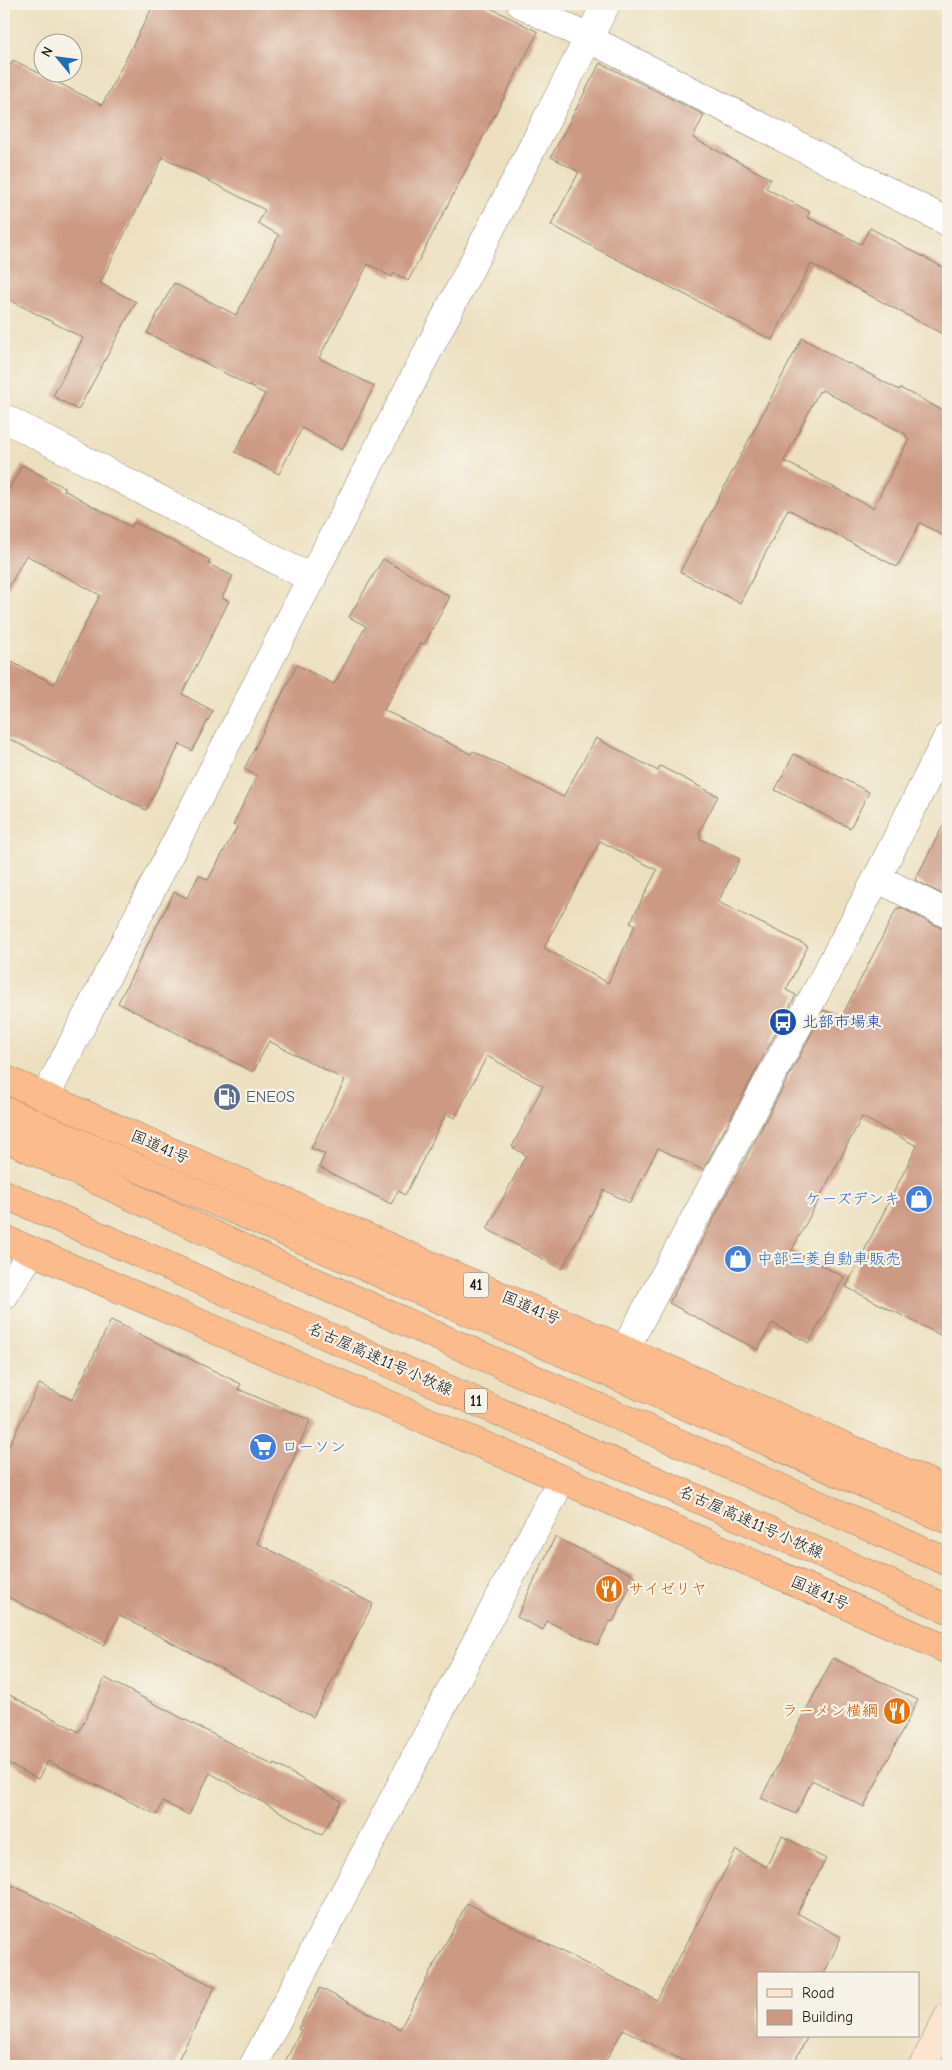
<svg xmlns="http://www.w3.org/2000/svg" width="952" height="2070" viewBox="0 0 952 2070" font-family="'Comic Neue','Klee One',sans-serif">
	<style>
		.building { fill: #cc9982; fill-rule: evenodd }
		.lines { fill: none; stroke-linecap: round; stroke-linejoin: round }
		.street-casing { stroke: #847e6e; stroke-width: 29 }
		.secondary-casing { stroke: #847e6e; stroke-width: 29 }
		.highway-casing { stroke: #847e6e; stroke-width: 29 }
		.street { stroke: #fff; stroke-width: 28 }
		.secondary { stroke: #fde4d1; stroke-width: 28 }
		.highway { stroke: #fbbb8d; stroke-width: 28 }
		.labels { text-anchor: middle; dominant-baseline: central; stroke-width: 4.5; stroke-linejoin: round; paint-order: stroke }
		.shield { fill: #f7f3e8; stroke: #5e5c59; stroke-width: 1 }
		.shield-label { font-size: 15px; font-weight: bold; fill: #1c1c1c }
		.transit-label { font-size: 16px; fill: #164399; stroke: #f7f3e8; text-anchor: start }
		.service-label { font-size: 16px; fill: #4e5e75; stroke: #f7f3e8; text-anchor: start }
		.street-label { font-size: 16px; fill: #1c1c1c; stroke: #f7f3e8 }
		.shop-label { font-size: 16px; fill: #366cbe; stroke: #f7f3e8; text-anchor: start }
		.food-label { font-size: 16px; fill: #c56008; stroke: #f7f3e8; text-anchor: start }
	</style>
	<rect width="100%" height="100%" fill="#f7f3e8"/>
	<filter id="ink" filterUnits="userSpaceOnUse"><feTurbulence type="fractalNoise" baseFrequency=".02" numOctaves="2"/><feDisplacementMap in="SourceGraphic" scale="10" xChannelSelector="R" yChannelSelector="G"/><feConvolveMatrix kernelMatrix="1 2 1 2 8 2 1 2 1" color-interpolation-filters="sRGB"/></filter>
	<filter id="wash" filterUnits="userSpaceOnUse"><feTurbulence type="fractalNoise" baseFrequency=".0096" numOctaves="4" result="noise"/><feDisplacementMap in="SourceGraphic" scale="20" xChannelSelector="R" yChannelSelector="G"/><feGaussianBlur stdDeviation="1.12" result="paint"/><feColorMatrix in="noise" values="0 0 0 0 0 0 0 0 0 0 0 0 0 0 0 0 0 1.4 0 .05"/><feComposite in="paint" operator="in"/></filter>
	<g filter="url(#wash)">
		<rect width="100%" height="100%" fill="#ede0c0"/>
		<g id="blocks">
			<!-- building -->
			<g class="building">
				<path d="M 154,4 L 483,4 L 538,32 L 408,281 L 394,273 L 392,277 L 368,264 L 319,358 L 374,386 L 342,450 L 302,428 L 279,474 L 235,452 L 265,394 L 147,333 L 174,283 L 236,315 L 279,235 L 258,223 L 265,210 L 163,157 L 100,283 L 136,302 L 78,410 L 53,396 L 83,338 L 4,297 L 4,77 L 13,60 L 102,105 Z"/>
				<path d="M 600,63 L 704,115 L 693,138 L 771,179 L 766,188 L 810,212 L 807,217 L 861,244 L 870,228 L 948,270 L 948,337 L 811,264 L 772,340 L 551,225 L 579,172 L 551,157 Z"/>
				<path d="M 802,338 L 848,364 L 849,363 L 899,390 L 900,388 L 948,413 L 948,538 L 920,523 L 897,567 L 788,509 L 740,603 L 680,572 ZM 822,390 L 907,435 L 906,437 L 909,439 L 873,508 L 784,461 L 819,391 L 821,392 Z"/>
				<path d="M 22,465 L 65,488 L 64,490 L 131,527 L 134,522 L 210,560 L 208,564 L 233,576 L 222,598 L 229,601 L 182,694 L 213,711 L 192,751 L 180,744 L 146,810 L 4,736 L 4,658 L 54,684 L 100,595 L 26,555 L 4,596 L 4,498 Z"/>
				<path d="M 383,559 L 450,597 L 424,644 L 421,643 L 384,710 L 471,754 L 473,751 L 563,797 L 596,738 L 658,771 L 660,766 L 718,796 L 699,833 L 701,834 L 699,838 L 740,859 L 718,902 L 808,946 L 786,990 L 796,995 L 703,1170 L 658,1148 L 630,1203 L 604,1190 L 562,1269 L 487,1229 L 526,1155 L 512,1147 L 543,1086 L 487,1056 L 455,1118 L 446,1114 L 405,1195 L 398,1191 L 391,1204 L 319,1167 L 325,1154 L 311,1148 L 345,1080 L 269,1041 L 253,1072 L 118,1003 L 174,892 L 187,898 L 199,875 L 208,880 L 237,827 L 233,825 L 257,776 L 244,769 L 297,665 L 334,684 L 366,626 L 349,617 ZM 600,841 L 657,870 L 630,923 L 635,925 L 608,983 L 544,948 Z"/>
				<path d="M 794,754 L 869,792 L 850,828 L 775,790 Z"/>
				<path d="M 948,816 L 948,897 L 915,880 Z"/>
				<path d="M 900,907 L 941,928 L 948,930 L 948,1339 L 846,1287 L 917,1146 L 862,1117 L 792,1250 L 844,1277 L 809,1343 L 772,1323 L 758,1350 L 669,1303 L 824,1010 L 841,1018 L 897,908 L 899,909 Z"/>
				<path d="M 111,1320 L 241,1384 L 238,1389 L 310,1420 L 257,1543 L 373,1604 L 313,1717 L 119,1615 L 104,1645 L 4,1595 L 4,1456 L 39,1384 L 72,1400 Z"/>
				<path d="M 555,1537 L 635,1576 L 613,1622 L 610,1621 L 598,1645 L 547,1621 L 543,1630 L 517,1617 Z"/>
				<path d="M 833,1658 L 918,1700 L 864,1807 L 812,1780 L 796,1814 L 761,1798 Z"/>
				<path d="M 105,1678 L 274,1766 L 275,1764 L 341,1801 L 322,1835 L 210,1773 L 189,1815 L 163,1802 L 157,1815 L 48,1761 L 38,1779 L 4,1761 L 4,1692 L 79,1732 Z"/>
				<path d="M 782,1836 L 826,1859 L 797,1913 L 841,1937 L 824,1974 L 758,1974 L 758,2036 L 808,2036 L 792,2066 L 693,2066 L 623,2029 L 603,2066 L 283,2066 L 301,2030 L 298,2029 L 320,1988 L 400,2029 L 467,1903 L 657,2000 L 736,1850 L 766,1867 Z"/>
				<path d="M 4,1881 L 215,1987 L 175,2066 L 4,2066 Z"/>
			</g>
		</g>
	</g>
	<g filter="url(#ink)">
		<use href="#blocks" fill-opacity="0" stroke="#847e6e" stroke-width="1"/>
		<g class="lines">
			<!-- street casing -->
			<g class="street-casing">
				<g id="street">
					<path d="M 521,4 L 948,222"/>
					<path d="M 4,418 L 312,579"/>
					<path d="M 877,878 L 948,914"/>
					<path d="M 45,1097 L 606,4"/>
					<path d="M 4,1296 L 32,1251"/>
					<path d="M 625,1349 L 877,878 L 948,736"/>
					<path d="M 253,2066 L 562,1479"/>
				</g>
			</g>
			<!-- secondary casing -->
			<g class="secondary-casing">
				<path id="secondary" d="M 923,2066 L 948,2017"/>
			</g>
			<!-- highway casing -->
			<g class="highway-casing">
				<g id="highway">
					<path d="M 4,1079 L 948,1491"/>
					<path d="M 4,1110 L 948,1520"/>
					<path d="M 4,1137 L 313,1281 L 948,1562"/>
					<path d="M 4,1194 L 948,1609"/>
					<path d="M 4,1239 L 562,1479 L 948,1650"/>
				</g>
			</g>
			<!-- street -->
			<use href="#street" class="street"/>
			<!-- secondary -->
			<use href="#secondary" class="secondary"/>
			<!-- highway -->
			<use href="#highway" class="highway"/>
		</g>
	</g>
	<!-- icons -->
	<defs>
		<g id="bus-disc" transform="scale(1.4375)"><circle r="9.5" fill="#1a4fb4" stroke="#f7f3e8"/><path d="M-5-6H5V4H4V6H2V4H-2V6H-4V4H-5ZM-3.5-4V0h7V-4ZM-3.5 1.2v1.5H-2V1.2ZM2 1.2v1.5H3.5V1.2Z" fill="#fff"/></g>
		<g id="fuel-disc" transform="scale(1.4375)"><circle r="9.5" fill="#5c6f8a" stroke="#f7f3e8"/><path d="M-5.5-6h7V0h2V4h1.3V-2.5L3-4.5l.8-.8L6-3V5H2.5V1h-1V6h-7ZM-4.2-4.7v3.2H.2V-4.7Z" fill="#fff"/></g>
		<g id="shop-disc" transform="scale(1.4375)"><circle r="9.5" fill="#3f7fe0" stroke="#f7f3e8"/><path d="M-5-2.5h2.3a2.7 3.5 0 0 1 5.4 0H5L5.5 6h-11ZM-1.5-2.5h3a1.5 2.3 0 0 0-3 0Z" fill="#fff"/></g>
		<g id="supermarket-disc" transform="scale(1.4375)"><circle r="9.5" fill="#3f7fe0" stroke="#f7f3e8"/><path d="M-6-5.5h2.5l.6 2H6L4.5 2H-2.5L-4.4-4H-6ZM-1.5 3.2a1.3 1.3 0 1 0 .1 0ZM3 3.2a1.3 1.3 0 1 0 .1 0Z" fill="#fff"/></g>
		<g id="restaurant-disc" transform="scale(1.4375)"><circle r="9.5" fill="#e8710a" stroke="#f7f3e8"/><path d="M-5-6h1v4h1v-4h1v4h1v-4h1v5L-1.5 .5V6h-2V.5L-5-1ZM5-6V6H3V1.5H1.5Q1.5-4 5-6Z" fill="#fff"/></g>
	</defs>
	<g fill-rule="evenodd">
		<use href="#bus-disc" x="783" y="1022"/>
		<use href="#fuel-disc" x="227" y="1097"/>
		<use href="#shop-disc" x="919" y="1199"/>
		<use href="#shop-disc" x="738" y="1259"/>
		<use href="#supermarket-disc" x="263" y="1447"/>
		<use href="#restaurant-disc" x="609" y="1589"/>
		<use href="#restaurant-disc" x="897" y="1711"/>
	</g>
	<g class="labels">
		<!-- shield labels -->
		<g class="shield">
			<rect x="463.5" y="1272.5" width="25" height="25" rx="4"/>
			<rect x="465" y="1388.5" width="22" height="25" rx="4"/>
		</g>
		<g class="shield-label">
			<text x="476" y="1285">41</text>
			<text x="476" y="1401">11</text>
		</g>
		<!-- transit labels -->
		<g class="transit-label">
			<text x="802" y="1022">北部市場東</text>
		</g>
		<!-- service labels -->
		<g class="service-label">
			<text x="246" y="1097">ENEOS</text>
		</g>
		<!-- street labels -->
		<g class="street-label">
			<text transform="translate(160 1147) rotate(23)">国道41号</text>
			<text transform="translate(531 1308) rotate(23)">国道41号</text>
			<text transform="translate(380 1359) rotate(24)">名古屋高速11号小牧線</text>
			<text transform="translate(751 1522) rotate(24)">名古屋高速11号小牧線</text>
			<text transform="translate(820 1593) rotate(24)">国道41号</text>
		</g>
		<!-- shop labels -->
		<g class="shop-label">
			<text x="900" y="1199" text-anchor="end">ケーズデンキ</text>
			<text x="757" y="1259">中部三菱自動車販売</text>
			<text x="282" y="1447">ローソン</text>
		</g>
		<!-- food labels -->
		<g class="food-label">
			<text x="628" y="1589">サイゼリヤ</text>
			<text x="878" y="1711" text-anchor="end">ラーメン横綱</text>
		</g>
	</g>
	<!-- margin -->
	<rect width="952" height="2070" fill="none" stroke="#f7f3e8" stroke-width="20"/>
	<!-- legend -->
	<rect x="757" y="1972" width="162" height="65" fill="#f7f3e8" stroke="#9f9d96"/>
	<rect x="767" y="1989" width="25" height="8" fill="#fde4d1" stroke="#9f9d96"/>
	<text x="802" y="1998" font-size="15" fill="#1c1c1c">Road</text>
	<rect x="767" y="2010" width="25" height="15" fill="#cc9982" stroke="#9f9d96"/>
	<text x="802" y="2022" font-size="15" fill="#1c1c1c">Building</text>
	<!-- north arrow -->
	<g transform="translate(58 58) rotate(299)"><circle r="24" fill="#f7f3e8" stroke="#9f9d96"/>
	<path d="M0-4L9 19L0 12L-9 19Z" fill="#1f6fb2"/>
	<text y="-8" font-size="14" font-weight="bold" text-anchor="middle" fill="#1c1c1c">N</text>
	</g>
</svg>
